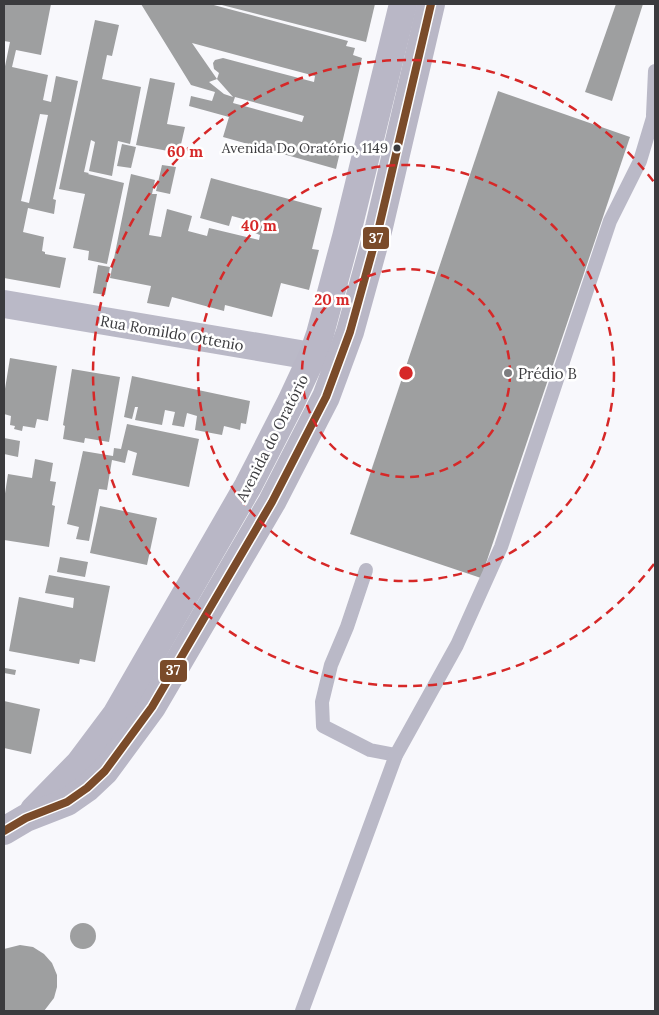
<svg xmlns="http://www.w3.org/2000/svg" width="659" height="1015" viewBox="0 0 659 1015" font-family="Lora,serif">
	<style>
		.building { fill: #9e9fa0; fill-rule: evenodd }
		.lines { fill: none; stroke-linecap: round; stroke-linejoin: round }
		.service { stroke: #bab9c7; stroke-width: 14 }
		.minor { stroke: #bab9c7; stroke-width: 28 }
		.secondary { stroke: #b9b7c6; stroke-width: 28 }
		.bus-1-casing { stroke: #fff; stroke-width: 11 }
		.bus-1 { stroke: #7a4b2a; stroke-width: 8 }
		.ring { fill: none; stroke: #d62828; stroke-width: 2.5; stroke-dasharray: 9 6 }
		.bus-dot { fill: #3b3b3e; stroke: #fff; stroke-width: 2 }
		.poi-dot { fill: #7d7d80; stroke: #fff; stroke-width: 2 }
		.labels { text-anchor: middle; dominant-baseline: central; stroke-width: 5; stroke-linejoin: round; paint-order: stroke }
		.bus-label { font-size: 14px; fill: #3b3b3e; stroke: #fff; text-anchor: end }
		.street-label { font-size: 15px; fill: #3b3b3e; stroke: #fff }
		.poi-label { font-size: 15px; fill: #3b3b3e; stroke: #fff; text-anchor: start }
		.centre { fill: #d62828; stroke: #fff; stroke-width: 2.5 }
		.ring-label { font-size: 15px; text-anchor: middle; font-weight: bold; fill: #d62828; stroke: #fff; stroke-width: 5; stroke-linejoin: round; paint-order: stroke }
		.line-badge { stroke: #fff; stroke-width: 2 }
		.badge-label { font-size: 14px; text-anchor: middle; font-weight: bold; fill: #fff }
	</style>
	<rect width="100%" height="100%" fill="#f8f8fc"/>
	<!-- building -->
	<g class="building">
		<path d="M 4,4 L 51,4 L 41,55 L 16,50 L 12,67 L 48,75 L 43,100 L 51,102 L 56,76 L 78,81 L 53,199 L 56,200 L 54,214 L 28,208 L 23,232 L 44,237 L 42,251 L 45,252 L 45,254 L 66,258 L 60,288 L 4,278 L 4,71 L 10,42 L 4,41 ZM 40,114 L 48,115 L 29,203 L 21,201 Z"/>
		<path d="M 141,4 L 210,4 L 348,41 L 346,46 L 355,48 L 353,55 L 362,58 L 336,169 L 223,137 L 229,117 L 189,106 L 191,96 L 212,101 L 215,92 L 191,85 ZM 192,43 L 315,76 L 314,82 L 223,58 L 215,60 L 213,63 L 214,69 L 219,73 L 217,79 ZM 217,79 L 233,97 L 224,94 L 209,82 ZM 235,97 L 304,116 L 302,122 L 233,103 Z"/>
		<path d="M 218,4 L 375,4 L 366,42 Z"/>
		<path d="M 616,4 L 643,4 L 612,101 L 585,92 Z"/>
		<path d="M 95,20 L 119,25 L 112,56 L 107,55 L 102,79 L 141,87 L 130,144 L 118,141 L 112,176 L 89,171 L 95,142 L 91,140 L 84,172 L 89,173 L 88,174 L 124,183 L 107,264 L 88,260 L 89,251 L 73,248 L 85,194 L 59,189 Z"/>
		<path d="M 150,78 L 175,83 L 167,124 L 185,127 L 179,153 L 136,145 Z"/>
		<path d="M 498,91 L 630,137 L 481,578 L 350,534 Z"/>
		<path d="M 122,144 L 136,147 L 131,168 L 117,166 Z"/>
		<path d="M 162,165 L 176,167 L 170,194 L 156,191 Z"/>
		<path d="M 131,174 L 155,180 L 152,194 L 157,194 L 149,235 L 161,237 L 167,209 L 192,216 L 188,231 L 207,236 L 209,228 L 259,240 L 260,235 L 255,233 L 258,223 L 232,216 L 229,226 L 200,218 L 211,178 L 322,208 L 312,249 L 319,250 L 309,290 L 281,283 L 272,317 L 225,305 L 224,311 L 172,297 L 169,307 L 147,303 L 151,286 L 110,278 Z"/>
		<path d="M 98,265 L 110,267 L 105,295 L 93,293 Z"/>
		<path d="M 10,358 L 57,366 L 48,421 L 37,419 L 35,428 L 23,426 L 22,431 L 14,429 L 15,426 L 10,425 L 11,416 L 4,414 L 4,395 Z"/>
		<path d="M 72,369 L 120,377 L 109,442 L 85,438 L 84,443 L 63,439 L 65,426 L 63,425 Z"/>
		<path d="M 132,376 L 250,401 L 246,424 L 241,423 L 240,430 L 224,426 L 222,435 L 195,430 L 197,416 L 187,413 L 184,427 L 172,425 L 175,412 L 165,410 L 162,425 L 135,420 L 138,407 L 135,407 L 132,419 L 124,417 Z"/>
		<path d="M 127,424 L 199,439 L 189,487 L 132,475 L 137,453 L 128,450 L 125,463 L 112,460 L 107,490 L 99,489 L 89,541 L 76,539 L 79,527 L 67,524 L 83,451 L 113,456 L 114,448 L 121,449 Z"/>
		<path d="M 4,438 L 20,441 L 18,457 L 4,454 Z"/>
		<path d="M 35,459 L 53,463 L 50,481 L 56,482 L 52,505 L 55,506 L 49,547 L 4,540 L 4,500 L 8,474 L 32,478 Z"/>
		<path d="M 100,506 L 157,518 L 147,565 L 90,553 Z"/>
		<path d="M 60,557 L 88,562 L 85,577 L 57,572 Z"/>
		<path d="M 49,575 L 110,586 L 95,662 L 80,659 L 79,664 L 9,651 L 19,597 L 73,608 L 74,598 L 45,593 Z"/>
		<path d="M 5,668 L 16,670 L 15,675 L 4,673 Z"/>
		<path d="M 4,701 L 40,709 L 31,754 L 4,748 Z"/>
		<circle cx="83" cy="936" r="13"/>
		<path d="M 20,945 L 33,947 L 44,954 L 52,963 L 57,975 L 57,987 L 54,998 L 44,1011 L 4,1011 L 4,949 Z"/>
	</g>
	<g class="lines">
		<!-- service -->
		<g class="service">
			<path d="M 653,115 L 655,71"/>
			<path d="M 366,570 L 347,627 L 331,665 L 322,702 L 323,726 L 370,750 L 396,755"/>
			<path d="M 302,1011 L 396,755 L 457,645 L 501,547 L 610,221 L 640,161 L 655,111"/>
		</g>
		<!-- minor -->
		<path class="minor" d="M 4,304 L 335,360"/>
		<!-- secondary -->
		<g class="secondary">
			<path d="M 34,810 L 80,763 L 116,715 L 248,486 L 291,402 L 312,357 L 320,334 L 346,237 L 403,4"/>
			<path d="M 4,831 L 26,818 L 67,802 L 87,788 L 105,771 L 152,707 L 272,502 L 326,397 L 350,332 L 379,227 L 431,4"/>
		</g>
		<!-- bus-1 casing -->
		<g class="bus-1-casing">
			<path id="bus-1" d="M 4,831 L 26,818 L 67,802 L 87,788 L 105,771 L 152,707 L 272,502 L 326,397 L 350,332 L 379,227 L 431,4"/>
		</g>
		<!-- bus-1 -->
		<use href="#bus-1" class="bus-1"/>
	</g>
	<!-- distance rings -->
	<g class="ring">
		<circle cx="406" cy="373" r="104"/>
		<circle cx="406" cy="373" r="208"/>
		<path d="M654 564A313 313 0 1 1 654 182"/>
	</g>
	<!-- markers -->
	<circle class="bus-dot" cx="397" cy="148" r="4.5"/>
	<circle class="poi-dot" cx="508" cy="373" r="5"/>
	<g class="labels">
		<!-- bus labels -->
		<g class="bus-label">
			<text x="388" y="148">Avenida Do Oratório, 1149</text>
		</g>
		<!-- street labels -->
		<g class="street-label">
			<text transform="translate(172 333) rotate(10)">Rua Romildo Ottenio</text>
			<text transform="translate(272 438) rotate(-63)">Avenida do Oratório</text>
		</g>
		<!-- poi labels -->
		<g class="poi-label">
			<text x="518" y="373">Prédio B</text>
		</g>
	</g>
	<circle cx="406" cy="373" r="8" class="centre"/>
	<g class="ring-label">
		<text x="185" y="157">60 m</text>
		<text x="259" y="231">40 m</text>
		<text x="332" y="305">20 m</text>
	</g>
	<g class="line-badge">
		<rect x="362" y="226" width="28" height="24" rx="5" fill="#7a4b2a"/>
		<rect x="159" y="659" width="29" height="24" rx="5" fill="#7a4b2a"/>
	</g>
	<g class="badge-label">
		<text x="376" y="243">37</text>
		<text x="173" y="675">37</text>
	</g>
	<!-- border -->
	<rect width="659" height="1015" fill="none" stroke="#3b3b3e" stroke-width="10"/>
</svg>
